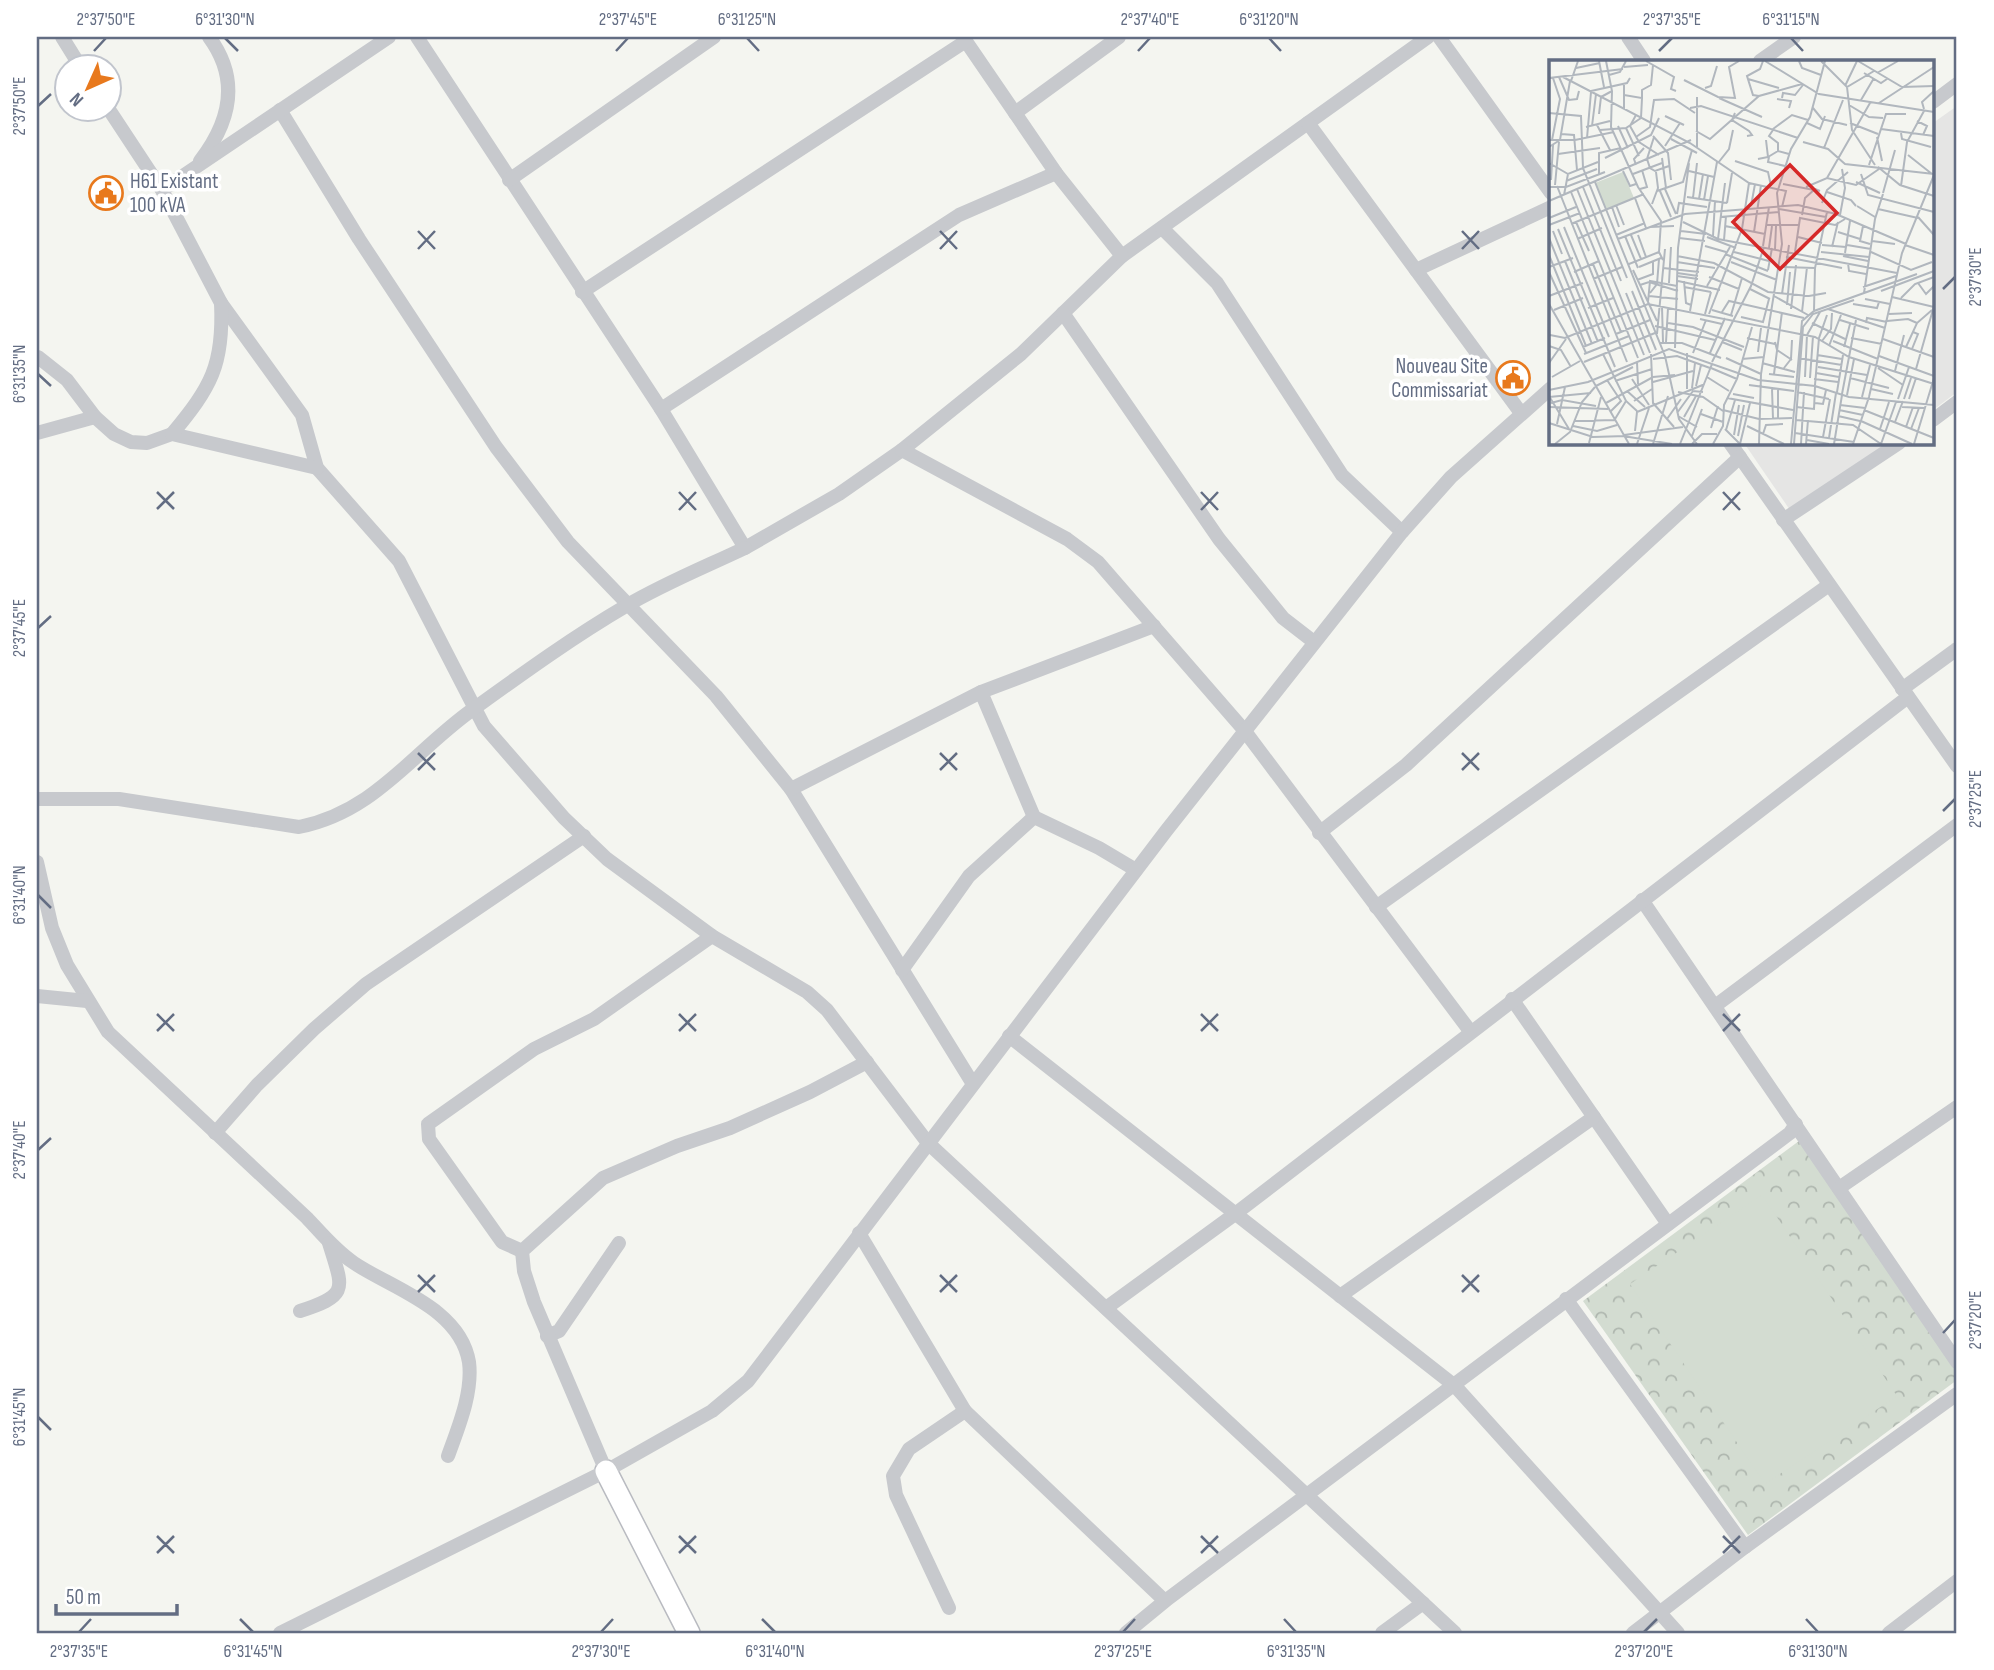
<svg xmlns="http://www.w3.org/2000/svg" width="1994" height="1670" viewBox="0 0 1994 1670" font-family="'Sofia Sans Condensed',sans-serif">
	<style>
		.built { fill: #e5e5e4 }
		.park { fill: url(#park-crowns) }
		.pitch { fill: #d3dcd1 }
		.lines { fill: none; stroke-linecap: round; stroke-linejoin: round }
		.secondary-casing { stroke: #b9bbc1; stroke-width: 24 }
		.street { stroke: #c7c9cd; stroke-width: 14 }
		.secondary { stroke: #fff; stroke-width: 21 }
		.ticks { fill: none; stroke: #636d83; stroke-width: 2.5 }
		.labels { text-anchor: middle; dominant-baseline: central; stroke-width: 7; stroke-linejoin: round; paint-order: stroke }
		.poi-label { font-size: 21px; fill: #636d83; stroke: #fff; text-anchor: start }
		.inset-road { fill: none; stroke: #b1b7be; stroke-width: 2 }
		.view { fill: #d62828; fill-opacity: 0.15; stroke: #d62828; stroke-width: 3.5 }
		.inset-edge { fill: none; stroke: #636d83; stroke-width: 3.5 }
		.neatline { fill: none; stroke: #636d83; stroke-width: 2.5 }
		.ticks-label { font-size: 18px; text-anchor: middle; fill: #636d83 }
	</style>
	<defs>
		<pattern id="park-crowns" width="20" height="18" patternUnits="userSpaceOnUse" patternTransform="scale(1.75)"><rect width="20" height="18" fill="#d3dcd1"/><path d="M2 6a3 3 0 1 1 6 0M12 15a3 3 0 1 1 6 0" fill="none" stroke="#afb7af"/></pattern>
	</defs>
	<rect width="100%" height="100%" fill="#f4f5f0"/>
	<!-- built -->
	<g class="built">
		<path d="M 1957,106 L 1957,392 L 1933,410 L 1933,123 Z"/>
		<path d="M 1744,443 L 1888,443 L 1792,513 Z"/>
	</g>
	<!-- park -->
	<path class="park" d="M 1799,1141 L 1957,1371 L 1957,1380 L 1748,1535 L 1583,1301 Z"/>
	<!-- pitch -->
	<path class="pitch" d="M 1762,1195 L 1897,1396 L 1765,1484 L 1630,1284 Z"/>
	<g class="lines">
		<!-- secondary casing -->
		<g class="secondary-casing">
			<path id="secondary" d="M 606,1471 L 689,1633"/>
		</g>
		<!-- street -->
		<g class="street">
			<path d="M 62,37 L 80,66"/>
			<path d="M 417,37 L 661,409 L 745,548 L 839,494 L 902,450 L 1021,354 L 1122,256 L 1428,37"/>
			<path d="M 963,37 L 1056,173 L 1122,256"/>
			<path d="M 1439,37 L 1551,193"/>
			<path d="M 1628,37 L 1644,61"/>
			<path d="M 1760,61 L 1794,37"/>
			<path d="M 1933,102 L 1957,84"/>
			<path d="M 108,108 L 162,190 L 221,303 L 302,415 L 317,468 L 399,561 L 484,726 L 564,818 L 607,859 L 712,936 L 807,992 L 827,1010 L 928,1143 L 1455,1633"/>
			<path d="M 280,110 L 359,239 L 496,447 L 568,542 L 716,696 L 791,789 L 973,1084"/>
			<path d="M 1015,113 L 1119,37"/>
			<path d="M 1308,123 L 1521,413"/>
			<path d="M 200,161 C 231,121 240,79 209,37"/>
			<path d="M 509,180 L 714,37"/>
			<path d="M 162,190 L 389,37"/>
			<path d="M 1162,228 L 1217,283 L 1342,475 L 1402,532"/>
			<path d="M 1416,270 L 1551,207"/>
			<path d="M 582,292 L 966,41"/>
			<path d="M 1063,313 L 1219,539 L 1283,618 L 1314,642"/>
			<path d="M 38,357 L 67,380 L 95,417 L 114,434 L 131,442 L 147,443 L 172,434 L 317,468"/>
			<path d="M 661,409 L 959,215 L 1056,173"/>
			<path d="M 1933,420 L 1957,402"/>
			<path d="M 37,433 L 95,417"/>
			<path d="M 172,434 C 211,387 224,365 221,303"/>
			<path d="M 1730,443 L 1957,766"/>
			<path d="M 902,450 L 1067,539 L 1098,562 L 1244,730 L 1470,1031"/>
			<path d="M 1783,520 L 1899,443"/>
			<path d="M 1902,689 L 1957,649"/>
			<path d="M 981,692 L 1154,626"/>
			<path d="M 791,789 L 981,692 L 1034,817"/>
			<path d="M 37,799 L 119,799 L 299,827 C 375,812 413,752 472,710 C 522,674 573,637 626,606 C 663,584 705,567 745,548"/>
			<path d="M 1319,833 L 1406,765 L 1740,457"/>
			<path d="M 37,862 L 52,928 L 67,965 L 108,1032 L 307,1218 C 322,1234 336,1251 354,1263 C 393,1289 460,1308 469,1362 C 473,1393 458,1428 448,1456"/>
			<path d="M 1642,900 L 1957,1362"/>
			<path d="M 1376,907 L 1829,585"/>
			<path d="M 902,970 L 969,876 L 1034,817 L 1099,848 L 1136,870"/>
			<path d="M 37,996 L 87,1001"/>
			<path d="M 1512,999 L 1668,1224"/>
			<path d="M 1715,1006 L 1957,825"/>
			<path d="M 1009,1036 L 1455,1386 L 1678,1633"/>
			<path d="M 215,1133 L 257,1085 L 314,1029 L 366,984 L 584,836"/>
			<path d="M 1839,1188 L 1957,1107"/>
			<path d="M 859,1233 L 965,1411 L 1165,1601"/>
			<path d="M 522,1251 L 502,1242 L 429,1139 L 428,1124 L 534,1049 L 594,1019 L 712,936"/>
			<path d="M 1340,1296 L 1594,1117"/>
			<path d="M 1566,1299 L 1745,1547"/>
			<path d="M 1106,1308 L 1235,1214 L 1908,697"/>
			<path d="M 300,1311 C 350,1295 343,1289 329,1243"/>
			<path d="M 547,1336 L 559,1331 L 619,1243"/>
			<path d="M 606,1471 L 534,1302 L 524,1271 L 522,1251 L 603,1178 L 677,1146 L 730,1128 L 810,1092 L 867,1062"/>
			<path d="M 949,1608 L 896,1495 L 893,1476 L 909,1449 L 965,1411"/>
			<path d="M 280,1633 L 606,1471 L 712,1411 L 748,1381 L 1166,831 L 1402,532 L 1451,477 L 1551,388"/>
			<path d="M 1126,1633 L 1165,1601 L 1790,1133 L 1796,1124"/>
			<path d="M 1382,1633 L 1423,1603"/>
			<path d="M 1633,1633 L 1745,1547 L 1957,1394"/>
			<path d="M 1889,1633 L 1957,1581"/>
		</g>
		<!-- secondary -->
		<use href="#secondary" class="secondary"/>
	</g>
	<!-- ticks -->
	<path class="ticks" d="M 225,38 L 238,51M 747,38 L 759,51M 1269,38 L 1281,51M 1791,38 L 1803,51M 94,51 L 106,38M 616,51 L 628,38M 1138,51 L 1150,38M 1659,51 L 1672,38M 38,106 L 51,94M 418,231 L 435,249M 940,231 L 957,249M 1462,231 L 1479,249M 418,249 L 435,231M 940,249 L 957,231M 1462,249 L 1479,231M 1943,289 L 1955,277M 38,374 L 51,386M 157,492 L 174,509M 679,492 L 696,510M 1201,492 L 1218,510M 1723,492 L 1740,510M 157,509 L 174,492M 679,510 L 696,492M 1201,510 L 1218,492M 1723,510 L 1740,492M 38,628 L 51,616M 418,753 L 435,770M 940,753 L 957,770M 1462,753 L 1479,770M 418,770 L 435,753M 940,770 L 957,753M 1462,770 L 1479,753M 1943,811 L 1955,799M 38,895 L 51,908M 157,1014 L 174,1031M 679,1014 L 696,1031M 1201,1014 L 1218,1031M 1723,1014 L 1740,1031M 157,1031 L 174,1014M 679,1031 L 696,1014M 1201,1031 L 1218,1014M 1723,1031 L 1740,1014M 38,1150 L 51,1138M 418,1275 L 435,1292M 940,1275 L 957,1292M 1462,1275 L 1479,1292M 418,1292 L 435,1275M 940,1292 L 957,1275M 1462,1292 L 1479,1275M 1943,1333 L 1955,1320M 38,1417 L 51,1430M 157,1536 L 174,1553M 679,1536 L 696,1553M 1201,1536 L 1218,1553M 1723,1536 L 1740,1553M 157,1553 L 174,1536M 679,1553 L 696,1536M 1201,1553 L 1218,1536M 1723,1553 L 1740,1536M 240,1619 L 253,1632M 762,1619 L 775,1632M 1284,1619 L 1296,1632M 1806,1619 L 1818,1632M 79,1632 L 91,1619M 601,1632 L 613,1619M 1123,1632 L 1135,1619M 1644,1632 L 1657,1619"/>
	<!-- icons -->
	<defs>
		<g id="civic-ring" transform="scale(1.75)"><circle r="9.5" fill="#fff" stroke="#e8791d" stroke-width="1.5"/><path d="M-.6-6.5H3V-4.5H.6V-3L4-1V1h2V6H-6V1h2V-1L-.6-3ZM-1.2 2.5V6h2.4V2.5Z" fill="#e8791d"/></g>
	</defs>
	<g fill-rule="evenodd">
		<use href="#civic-ring" x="106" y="193"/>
		<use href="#civic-ring" x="1513" y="378"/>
	</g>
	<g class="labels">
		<!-- poi labels -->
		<g class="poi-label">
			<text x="130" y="181">H61 Existant<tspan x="130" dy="24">100 kVA</tspan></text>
			<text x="1488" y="366" text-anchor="end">Nouveau Site<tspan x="1488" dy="24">Commissariat</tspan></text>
		</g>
	</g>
	<!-- overview -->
	<g transform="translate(1549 60)">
		<rect width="385" height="385" fill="#f4f5f0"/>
		<path d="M 74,112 L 85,138 L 57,149 L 46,123 Z" fill="#d3dcd1"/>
		<path class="inset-road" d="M 50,1 L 55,27M 57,1 L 63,31 L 62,67 L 89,127 L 112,161 L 110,192 L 114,200M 97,1 L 125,17 L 122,29 L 127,31M 216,1 L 270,34 L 385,52M 250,1 L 253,8 L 272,15M 272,1 L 298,27 L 325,11M 309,1 L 353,27 L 385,26M 75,7 L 99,5M 27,8 L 51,3M 315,13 L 332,23 L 338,19M 328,13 L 349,1M 60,15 L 71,12 L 77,1M 10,17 L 20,40 L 28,39 L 30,31M 14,17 L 141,83 L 200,123 L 237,131 L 233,147M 0,18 L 74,9M 199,19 L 230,28M 135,20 L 169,37 L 186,38 L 180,7 L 190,1M 22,21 L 29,1M 296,26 L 308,1M 298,27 L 303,70 L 326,105M 156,28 L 162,26 L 168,6M 42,31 L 78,23 L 81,18M 210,36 L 204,35 L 198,16 L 211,9 L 214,1M 148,37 L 148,87M 93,38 L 93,30 L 102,25 L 104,5M 170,38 L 213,57M 233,38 L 234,33 L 246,35 L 254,25M 228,39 L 242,41 L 240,48M 312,40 L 325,18M 330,43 L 385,7M 300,45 L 320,57 L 334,58M 141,48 L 152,46 L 249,78M 264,48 L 273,59 L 298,65M 75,49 L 75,23M 375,49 L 373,42 L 385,31M 0,53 L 32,56 L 34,108 L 78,218M 186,53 L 183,60 L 200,71 L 203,75 L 198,76M 50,54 L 52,37 L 63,31M 87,55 L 81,66 L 90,82 L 110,95M 116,56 L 135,65M 368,61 L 378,66 L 374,75M 258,63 L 271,69 L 276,56M 301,63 L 329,74M 48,65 L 61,90M 43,66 L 47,34M 69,66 L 79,88M 37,67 L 61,61M 77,68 L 90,96M 224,69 L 243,55 L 259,60M 332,69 L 385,76M 51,70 L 77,68 L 92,58 L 93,38 L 75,35M 224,70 L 220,76 L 229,83 L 229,91M 147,71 L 161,79 L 210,36 L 253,24M 352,73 L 353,79 L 382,87M 12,74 L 25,75 L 28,110M 104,76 L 119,93 L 122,120M 87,77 L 101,67 L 105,40 L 125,39 L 146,53M 105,77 L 98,99 L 101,108 L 106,111 L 120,106M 328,77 L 333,101M 38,78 L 42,32M 122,79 L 148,93M 0,80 L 26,80 L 65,72M 3,80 L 11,39 L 4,18M 254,82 L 279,89 L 296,104 L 385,114M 116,86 L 131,63M 0,87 L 11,80 L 21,21M 275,88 L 294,40M 9,94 L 51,88M 359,95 L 383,114M 219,97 L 229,91 L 240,94M 220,97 L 219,102 L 236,106M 56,98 L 102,75 L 110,58M 113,98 L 117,128M 209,99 L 219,97 L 217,80M 186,101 L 219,112 L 222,126M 0,103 L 19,114 L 49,102M 169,103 L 180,89 L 184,70M 87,105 L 85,99 L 95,88M 320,105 L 337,54 L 357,54M 329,107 L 351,125 L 385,136M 74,111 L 81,126 L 87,124M 140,111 L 165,117M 50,114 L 50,93 L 72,88M 84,114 L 113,103M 312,114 L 319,135 L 385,152M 278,118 L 321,43M 2,120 L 4,85M 17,121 L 48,109M 46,122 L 116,296 L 130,359 L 148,384M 307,122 L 331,133M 234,124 L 265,130M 6,125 L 10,82M 8,126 L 78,302M 352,126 L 358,82 L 375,51M 0,127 L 17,127 L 56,112M 34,127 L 72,221M 257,127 L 278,118 L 307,125 L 330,109M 28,129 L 95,295M 91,129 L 98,127 L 93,110M 116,129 L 127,154M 108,131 L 134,122 L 143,90M 111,131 L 122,157M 22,132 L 89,298M 278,132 L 302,140 L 307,146M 334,133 L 346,90M 15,135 L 19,114M 138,137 L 178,143M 86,138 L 97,168M 144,138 L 148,103M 150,139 L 154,114M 155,140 L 159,116M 0,141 L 142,80M 178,143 L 183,113M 273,143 L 278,130 L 299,112M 103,144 L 109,128 L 107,112M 67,145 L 75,165M 202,146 L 206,124M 308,146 L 326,157M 63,147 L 70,167M 230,149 L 277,157M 329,149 L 369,158M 128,154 L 130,143 L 158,147M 253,155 L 256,138 L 266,129 L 271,131M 291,155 L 296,128 L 293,109M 171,157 L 230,152M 369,157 L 385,175M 0,158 L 27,147M 27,162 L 40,191M 134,162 L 169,179 L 348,213M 22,164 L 95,134M 0,165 L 31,153M 217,165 L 249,165M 176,166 L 216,174M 314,166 L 311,181 L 321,184M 15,167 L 60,277M 101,167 L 125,166M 9,169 L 66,307M 4,171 L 13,194M 132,171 L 157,174M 205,172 L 212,125M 289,172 L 311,179M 67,175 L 96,163M 82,175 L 92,199M 89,175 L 97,197M 76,176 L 89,208M 164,176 L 166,141M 158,177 L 187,188M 249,177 L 273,183M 0,178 L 43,284M 130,178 L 156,181M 28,179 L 53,168M 69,179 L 136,154 L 249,145 L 287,154 L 357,184M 169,179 L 176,123M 175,180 L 177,156M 323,181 L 346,184M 273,185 L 297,187M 298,185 L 322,189M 356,185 L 385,195M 156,186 L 177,192M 214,186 L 220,147M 283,187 L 289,162M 220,188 L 223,166M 226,189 L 227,166M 185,192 L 220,201M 246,192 L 251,158 L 286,165 L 296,159M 272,192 L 320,197M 322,192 L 362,210 L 383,202M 296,193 L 301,161M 176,194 L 219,211M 0,195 L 37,286M 128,196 L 165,203 L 219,232 L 260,236 L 277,233M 294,196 L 319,201M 237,197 L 293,208M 16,201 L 49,282M 128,202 L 166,208M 182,202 L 228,220M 299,203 L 300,211 L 317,214M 44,204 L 72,272M 80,204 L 110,192M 0,207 L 24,198M 90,207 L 112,198M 234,207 L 266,208M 114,208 L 150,212M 84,210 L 108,261M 219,210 L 223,188M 0,212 L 37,293M 25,212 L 50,201M 128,213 L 149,216M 128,216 L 149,219M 160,217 L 190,229M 44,219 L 73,207M 88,220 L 104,214 L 104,201M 129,221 L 171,230M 135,221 L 137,243 L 142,245M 120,223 L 122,187M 369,223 L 377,234 L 385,226M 91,225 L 100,222 L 129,231M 158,226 L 181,187M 135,227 L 162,232M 314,227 L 347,216M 201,229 L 221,239M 83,231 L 107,290M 332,231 L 385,211M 77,233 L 101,293M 101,233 L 108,224 L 110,199M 315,233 L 326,159 L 334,134M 233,234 L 240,185M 0,236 L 34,223M 100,236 L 129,239M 225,236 L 259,255M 343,237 L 385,247M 352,238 L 366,224 L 385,217M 316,239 L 341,244M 99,242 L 101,221 L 128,226M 0,244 L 80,384M 304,244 L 328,248 L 330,242M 238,245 L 241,212M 113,247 L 114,282M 39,248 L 64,238M 242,249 L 247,205M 279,249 L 336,268M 5,250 L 34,238M 163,250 L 184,256M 265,250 L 266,208 L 278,152M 141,251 L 168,102M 173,252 L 180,241 L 255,258M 253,252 L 258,207M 156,254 L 162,232M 160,254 L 193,169 L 200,123M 340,254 L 363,253M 182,255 L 193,218M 192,257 L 214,262 L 220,239M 151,259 L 173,264M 291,260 L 320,269M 338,261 L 359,259 L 368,263M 119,263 L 144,267 L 195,287M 263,263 L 296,279M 317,263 L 318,258 L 338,262M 106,266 L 166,280M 67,274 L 101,260M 108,274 L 116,189M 1,275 L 16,278 L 99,244 L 266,277 L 300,297 L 385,324M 198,278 L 226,284M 302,278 L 333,284M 334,279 L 385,297M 273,281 L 282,269 L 283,253M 284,281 L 329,299M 117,282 L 119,248M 173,282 L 193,290M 226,282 L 228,290 L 243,300M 111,283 L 133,283 L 172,298M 0,286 L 12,290 L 22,307M 280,286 L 292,255M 34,287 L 56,278M 295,287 L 301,264M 357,287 L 368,263 L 383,250M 126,288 L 129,188 L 140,103M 363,289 L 369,274 L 364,272M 209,292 L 212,268M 144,293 L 157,260M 161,293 L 176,258M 35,294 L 80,276M 54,294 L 77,341 L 88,351M 102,294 L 104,343 L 125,367M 268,295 L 293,299M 330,296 L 385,316M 177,298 L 212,314M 249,298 L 293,305M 104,299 L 128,296 L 161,308M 193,299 L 215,297M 35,302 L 106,273M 88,302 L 89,324M 163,302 L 202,226 L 215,187M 0,303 L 17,279M 213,303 L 246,312M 269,307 L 318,315M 162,308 L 188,319M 235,308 L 242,299 L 243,280M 329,308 L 354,325M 367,309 L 385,246M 346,311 L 355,275M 267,313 L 290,317M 220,314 L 245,317M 225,314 L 233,252M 3,317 L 31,301M 158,317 L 180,331M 256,317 L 258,275 L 271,252M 261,318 L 264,276M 301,318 L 340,328M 83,319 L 100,345M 265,319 L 289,322M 58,320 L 72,341 L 62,351M 66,321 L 103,309M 104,322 L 144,311M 200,325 L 245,331M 266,325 L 270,278 L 278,255M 47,326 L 84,307M 147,326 L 152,305M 143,328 L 146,303M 138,329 L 138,293M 223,329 L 224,359M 322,329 L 344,334M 0,330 L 39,322 L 120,289 L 209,320 L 266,326 L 300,337 L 385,345M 229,330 L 229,359M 78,331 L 96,347M 129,332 L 154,337 L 174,351M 248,332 L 280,339M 288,332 L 294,295M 184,334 L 205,338M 293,334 L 307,260M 298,335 L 305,299M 0,336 L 20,369M 0,337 L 42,333M 313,337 L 321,305M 178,338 L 244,350M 349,339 L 360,307M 355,339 L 362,318M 360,339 L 367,318M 85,341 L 103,329M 2,343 L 13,340 L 47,346M 57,343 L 104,317 L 126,315M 266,343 L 274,344 L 277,330M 291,345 L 316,348M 0,347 L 59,349M 247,347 L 265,349 L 266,327M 353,347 L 375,348M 174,350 L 210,359 L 243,358M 290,350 L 314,355M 315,350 L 385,378M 128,353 L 144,331 L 154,332M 152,354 L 174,362M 129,356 L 148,367M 289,356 L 311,361M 135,357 L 147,336M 66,359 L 77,341M 118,359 L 132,339M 247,360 L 304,365 L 332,384M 26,361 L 66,360M 312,361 L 363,384M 346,362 L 354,341M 0,363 L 44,377 L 77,376M 8,364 L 16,327M 24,366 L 48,371 L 68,365M 198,366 L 235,384M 357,367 L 364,347M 162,368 L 169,346M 176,369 L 191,384M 331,369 L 340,342M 362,369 L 370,348M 177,370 L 186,340M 86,371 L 88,352 L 156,324M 246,373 L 305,382M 214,374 L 217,365 L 234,364M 75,375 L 134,367M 185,375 L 190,345M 74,376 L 123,384M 143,376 L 153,349M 189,376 L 195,345M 274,377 L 281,339M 280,378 L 287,333M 258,380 L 280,384M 40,383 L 52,337M 6,384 L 21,372 L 33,342 L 46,327M 88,384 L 100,348M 104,384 L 119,336M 131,384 L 163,304M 143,384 L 153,374 L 168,374M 164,384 L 174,366 L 175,345 L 188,319 L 203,267M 191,384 L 201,343M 210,384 L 212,314 L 233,184 L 228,133 L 242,89 L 261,57 L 276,1M 242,384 L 253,261 L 265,251 L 368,214M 245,384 L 254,267 L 264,254 L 305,240M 252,384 L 255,332M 257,384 L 259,360M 285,384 L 293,335M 304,384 L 320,337 L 353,193 L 385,115M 332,384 L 347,342M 365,384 L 385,318"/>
		<path class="view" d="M 241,105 L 288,153 L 231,209 L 184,162 Z"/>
		<rect width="385" height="385" class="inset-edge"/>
	</g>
	<!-- border -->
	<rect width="1994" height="1670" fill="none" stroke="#ffffff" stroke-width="77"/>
	<!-- north arrow -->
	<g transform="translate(88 88) rotate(225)"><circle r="33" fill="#ffffff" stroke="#c1c5cd" stroke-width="2"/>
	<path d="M0-5L12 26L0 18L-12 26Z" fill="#e8791d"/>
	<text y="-10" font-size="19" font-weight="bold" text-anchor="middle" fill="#636d83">N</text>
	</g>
	<!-- scale -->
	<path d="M56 1604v10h121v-10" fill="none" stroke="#636d83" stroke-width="3.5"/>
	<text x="66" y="1604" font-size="21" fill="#636d83" stroke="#ffffff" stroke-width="5" paint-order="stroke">50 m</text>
	<rect x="38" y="38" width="1917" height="1594" class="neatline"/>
	<g class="ticks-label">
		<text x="106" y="25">2°37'50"E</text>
		<text x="225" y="25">6°31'30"N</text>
		<text x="628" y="25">2°37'45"E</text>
		<text x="747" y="25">6°31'25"N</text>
		<text x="1150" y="25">2°37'40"E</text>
		<text x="1269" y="25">6°31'20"N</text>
		<text x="1672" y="25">2°37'35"E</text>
		<text x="1791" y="25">6°31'15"N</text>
		<text transform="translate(19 106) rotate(-90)" y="6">2°37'50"E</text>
		<text transform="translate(1975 277) rotate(-90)" y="6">2°37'30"E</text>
		<text transform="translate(19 374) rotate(-90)" y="6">6°31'35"N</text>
		<text transform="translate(19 628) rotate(-90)" y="6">2°37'45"E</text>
		<text transform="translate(1975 799) rotate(-90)" y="6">2°37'25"E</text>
		<text transform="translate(19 895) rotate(-90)" y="6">6°31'40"N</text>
		<text transform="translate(19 1150) rotate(-90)" y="6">2°37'40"E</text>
		<text transform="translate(1975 1320) rotate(-90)" y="6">2°37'20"E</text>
		<text transform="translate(19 1417) rotate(-90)" y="6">6°31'45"N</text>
		<text x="79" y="1657">2°37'35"E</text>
		<text x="253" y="1657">6°31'45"N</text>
		<text x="601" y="1657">2°37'30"E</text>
		<text x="775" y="1657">6°31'40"N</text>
		<text x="1123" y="1657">2°37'25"E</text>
		<text x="1296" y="1657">6°31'35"N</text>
		<text x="1644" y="1657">2°37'20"E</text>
		<text x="1818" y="1657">6°31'30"N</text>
	</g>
</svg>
